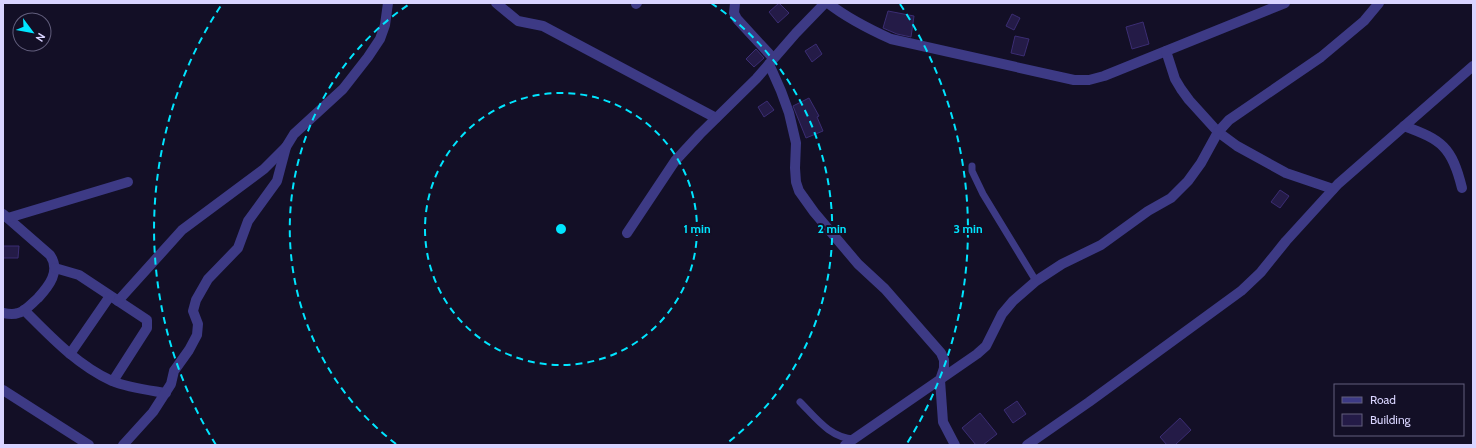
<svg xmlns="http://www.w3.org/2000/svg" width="1476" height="448" viewBox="0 0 1476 448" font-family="Cabin,sans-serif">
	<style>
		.building { fill: #241b47; stroke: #3b2d73 }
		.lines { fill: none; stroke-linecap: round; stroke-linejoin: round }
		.service { stroke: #3d3a85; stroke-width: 7 }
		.minor { stroke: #3d3a85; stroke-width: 10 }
		.ring { fill: none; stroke: #00e5ff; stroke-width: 2; stroke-dasharray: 7 5 }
		.centre { fill: #00e5ff; stroke: #130f26; stroke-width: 2 }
		.ring-label { font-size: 12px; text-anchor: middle; font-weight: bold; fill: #00e5ff; stroke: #130f26; stroke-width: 4; stroke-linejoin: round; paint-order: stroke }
	</style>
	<rect width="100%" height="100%" fill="#130f26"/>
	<!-- building -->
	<g class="building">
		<path d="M 779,3 L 789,13 L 778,23 L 769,12 Z"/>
		<path d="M 888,11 L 914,16 L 911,37 L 897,34 L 883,28 Z"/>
		<path d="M 1012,14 L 1020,18 L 1014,30 L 1006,26 Z"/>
		<path d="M 1143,22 L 1149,44 L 1132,49 L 1126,27 Z"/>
		<path d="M 1015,36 L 1029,39 L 1024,56 L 1011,53 Z"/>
		<path d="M 816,44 L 822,54 L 812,62 L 805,51 Z"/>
		<path d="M 756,49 L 764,58 L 754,67 L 746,59 Z"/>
		<path d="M 809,98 L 819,116 L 817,117 L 823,131 L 806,138 L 793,106 Z"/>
		<path d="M 767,101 L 774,110 L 764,117 L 758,107 Z"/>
		<path d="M 1280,190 L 1289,196 L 1280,208 L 1271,202 Z"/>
		<path d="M 3,246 L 19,246 L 18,258 L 3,258 Z"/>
		<path d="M 1017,401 L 1026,414 L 1013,423 L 1004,410 Z"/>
		<path d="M 980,413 L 997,434 L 983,445 L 976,445 L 962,428 Z"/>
		<path d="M 1180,418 L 1191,430 L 1175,445 L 1167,445 L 1160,437 Z"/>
	</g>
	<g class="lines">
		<!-- service -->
		<g class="service">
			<path d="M 972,166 L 972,171 L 983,194 L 1036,281"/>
			<path d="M 800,402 C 816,418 830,438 854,439"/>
		</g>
		<!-- minor -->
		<g class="minor">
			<path d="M 496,3 L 518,21 L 543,26 L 716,118"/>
			<path d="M 735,3 L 734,13 L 737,19 L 773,58"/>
			<path d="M 828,3 C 847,18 869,29 891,39 L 1074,80 L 1089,80 L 1104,76 L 1285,3"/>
			<path d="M 636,4 L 637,3"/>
			<path d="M 1166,51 L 1175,79 L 1181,89 L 1189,100 L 1218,132 L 1237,146 L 1286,173 L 1333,189"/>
			<path d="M 769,64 L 781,91 L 789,113 L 796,143 L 795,168 L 796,182 L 799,191 L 814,212 L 858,264 L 885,289 L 941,353 L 944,360 L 944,368 L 940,380 L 943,422 L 955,445"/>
			<path d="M 1404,126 C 1442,140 1452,147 1462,188"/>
			<path d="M 3,214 L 50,255 C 61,271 49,286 38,298 C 32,303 26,311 18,313 C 13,315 8,314 3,313"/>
			<path d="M 8,218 L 128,182"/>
			<path d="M 627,233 L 675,161 L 700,134 L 756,79 L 796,33 L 825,3"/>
			<path d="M 55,268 L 79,275 L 147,320 L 147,328 L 113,381"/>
			<path d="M 118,301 L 182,230 L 264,169 L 286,147"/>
			<path d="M 24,310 C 50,336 77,365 112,381 C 129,388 148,390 166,393"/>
			<path d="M 70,354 L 110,296"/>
			<path d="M 3,390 L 89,445"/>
			<path d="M 123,445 L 153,412 L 171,384 L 174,371 L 189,350 L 197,335 L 198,324 L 193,311 L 196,300 L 208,279 L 238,248 L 248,221 L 277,181 L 286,147 L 294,134 L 343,89 L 368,57 L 380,39 L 385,25 L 388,3"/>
			<path d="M 845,445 L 977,354 L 986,346 L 1002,314 L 1013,301 L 1036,281 L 1062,264 L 1101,245 L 1148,211 L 1171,198 L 1188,181 L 1201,163 L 1218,132 L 1229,120 L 1321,57 L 1364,21 L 1379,3"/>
			<path d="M 1027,445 L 1089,402 L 1241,291 L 1261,272 L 1286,241 L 1338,184 L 1473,66"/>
		</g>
	</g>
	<!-- distance rings -->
	<g class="ring">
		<circle cx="561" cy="229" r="136"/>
		<path d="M396 444A271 271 0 0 1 411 3M711 3A271 271 0 0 1 726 444"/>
		<path d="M216 445A407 407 0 0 1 222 4M900 4A407 407 0 0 1 906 445"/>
	</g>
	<circle cx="561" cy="229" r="6" class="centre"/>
	<g class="ring-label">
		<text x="697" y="233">1 min</text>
		<text x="832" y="233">2 min</text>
		<text x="968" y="233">3 min</text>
	</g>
	<!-- border -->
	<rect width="1476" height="448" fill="none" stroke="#d9d4ff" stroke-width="8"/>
	<!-- legend -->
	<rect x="1334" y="384" width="130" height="52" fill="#130f26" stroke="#625e7d"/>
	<rect x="1342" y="397" width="20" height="6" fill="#3d3a85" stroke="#625e7d"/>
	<text x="1370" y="404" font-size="12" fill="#d9d4ff">Road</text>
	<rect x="1342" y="414" width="20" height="12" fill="#241b47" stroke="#625e7d"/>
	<text x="1370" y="424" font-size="12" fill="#d9d4ff">Building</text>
	<!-- north arrow -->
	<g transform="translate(32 32) rotate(122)"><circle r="19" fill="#130f26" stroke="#625e7d"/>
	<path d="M0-3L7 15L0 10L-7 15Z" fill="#00e5ff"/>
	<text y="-6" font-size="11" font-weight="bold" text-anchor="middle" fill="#d9d4ff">N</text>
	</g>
</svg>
